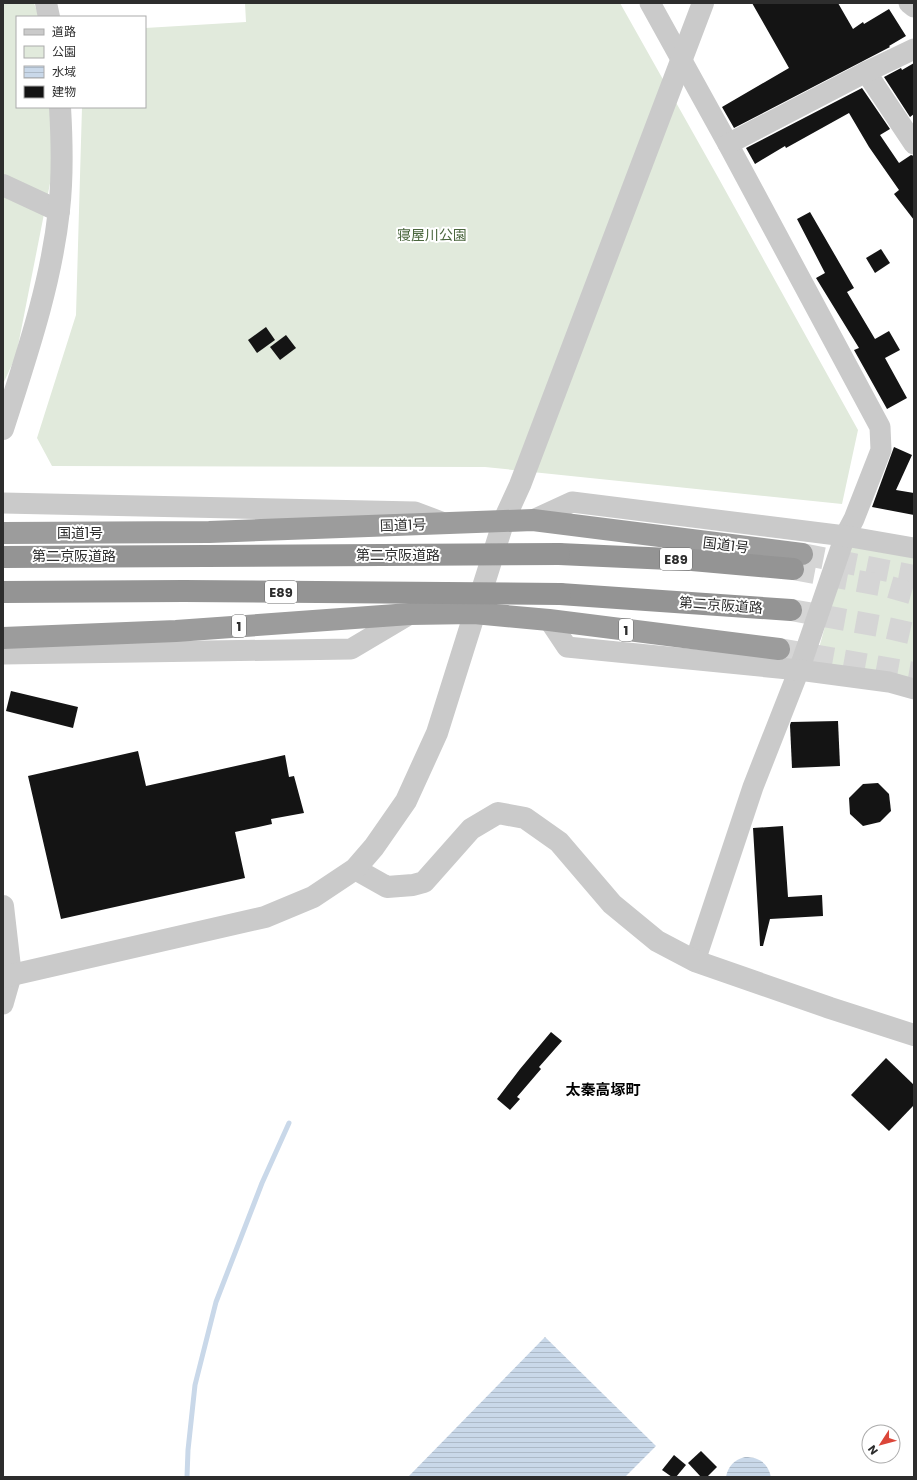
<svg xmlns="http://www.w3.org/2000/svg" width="917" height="1480" viewBox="0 0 917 1480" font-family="Poppins,'Noto Sans JP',sans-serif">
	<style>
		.park { fill: #e1eadc }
		.water { fill: url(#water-rules) }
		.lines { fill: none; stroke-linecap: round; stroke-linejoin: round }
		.stream { stroke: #c9d8e9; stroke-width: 5 }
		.building { fill: #141414 }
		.trunk-tunnel { stroke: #d5d5d5; stroke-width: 22; stroke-dasharray: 22 11; stroke-linecap: butt }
		.motorway-tunnel { stroke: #d5d5d5; stroke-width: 22; stroke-dasharray: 22 11; stroke-linecap: butt }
		.minor { stroke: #cacaca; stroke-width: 21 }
		.tertiary { stroke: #cacaca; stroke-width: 22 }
		.trunk { stroke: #9c9c9c; stroke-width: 22 }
		.motorway { stroke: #949494; stroke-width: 22 }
		.motorway-bridge { stroke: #949494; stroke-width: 22 }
		.labels { text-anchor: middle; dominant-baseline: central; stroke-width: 4; stroke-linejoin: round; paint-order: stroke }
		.shield { fill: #fff; stroke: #6c6c6c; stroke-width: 1 }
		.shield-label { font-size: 13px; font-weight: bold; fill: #2d2d2d }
		.park-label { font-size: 14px; fill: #4a663d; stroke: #fff }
		.street-label { font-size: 14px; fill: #2d2d2d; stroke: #fff }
		.neighbourhood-label { font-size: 15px; font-weight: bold; fill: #000; stroke: #fff }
	</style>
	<defs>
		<pattern id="water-rules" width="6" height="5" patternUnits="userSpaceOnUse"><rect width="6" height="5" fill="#c9d8e9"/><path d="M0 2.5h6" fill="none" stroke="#adbac8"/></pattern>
	</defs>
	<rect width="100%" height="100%" fill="#fff"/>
	<!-- park -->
	<g class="park">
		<path d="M 3,3 L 34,3 L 39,17 L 17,17 L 17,107 L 50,107 L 56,153 L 16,356 L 3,384 Z"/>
		<path d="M 245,3 L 620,3 L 719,179 L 858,430 L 842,504 L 485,467 L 52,466 L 37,438 L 76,315 L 82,107 L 145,107 L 145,28 L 246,22 Z"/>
		<path d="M 851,533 L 914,549 L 914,683 L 814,666 Z"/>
	</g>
	<!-- water -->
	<g class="water">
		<path d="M 545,1337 L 656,1446 L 625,1477 L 408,1477 Z"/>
		<path d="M 745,1457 C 759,1457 768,1463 771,1477 L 726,1477 C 728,1466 734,1460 745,1457 Z"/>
	</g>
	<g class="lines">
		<!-- stream -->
		<path class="stream" d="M 187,1477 L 188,1450 L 195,1385 L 216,1302 L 262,1183 L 289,1123"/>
	</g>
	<!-- building -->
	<g class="building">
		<path d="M 752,3 L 838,3 L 853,29 L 863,22 L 864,24 L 889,9 L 906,36 L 889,46 L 890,47 L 734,128 L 722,107 L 789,68 Z"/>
		<path d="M 914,63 L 914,114 L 910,117 L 884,77 L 901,68 L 902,70 Z"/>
		<path d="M 862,88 L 890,129 L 880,135 L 899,163 L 911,155 L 914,156 L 914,220 L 894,194 L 899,190 L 869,147 L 849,113 L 786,148 L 785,146 L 755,164 L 746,148 Z"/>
		<path d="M 810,212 L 854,288 L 847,292 L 875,339 L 889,331 L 900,350 L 885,358 L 907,398 L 887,409 L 854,350 L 859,348 L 816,278 L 825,273 L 797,219 Z"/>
		<path d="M 881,249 L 890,263 L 875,273 L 866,258 Z"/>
		<path d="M 266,327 L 275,340 L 257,353 L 248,340 Z"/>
		<path d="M 286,335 L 296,348 L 280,360 L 270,347 Z"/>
		<path d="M 894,447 L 912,455 L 896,490 L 914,493 L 914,515 L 872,507 Z"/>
		<path d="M 11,691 L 78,707 L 73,728 L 6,711 Z"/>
		<path d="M 838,721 L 840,766 L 792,768 L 790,725 L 791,722 Z"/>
		<path d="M 138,751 L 146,786 L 285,755 L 289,777 L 294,776 L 304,813 L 271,819 L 272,824 L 235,832 L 245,878 L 61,919 L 28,776 Z"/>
		<path d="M 878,783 L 889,794 L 891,811 L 880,822 L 863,826 L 850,814 L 849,798 L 863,784 Z"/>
		<path d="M 783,826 L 788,897 L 822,895 L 823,916 L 770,919 L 763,946 L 760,946 L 753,828 Z"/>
		<path d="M 551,1032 L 562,1041 L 539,1067 L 541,1069 L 517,1097 L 520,1099 L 510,1110 L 497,1099 L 520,1069 Z"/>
		<path d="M 886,1058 L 914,1085 L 914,1105 L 889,1131 L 851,1095 Z"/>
		<path d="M 701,1451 L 717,1467 L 707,1477 L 701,1477 L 688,1463 Z"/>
		<path d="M 674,1455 L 686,1465 L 676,1477 L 672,1477 L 662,1470 Z"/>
	</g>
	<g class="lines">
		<!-- trunk-tunnel -->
		<g class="trunk-tunnel">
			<path d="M 802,554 L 914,576"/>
			<path d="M 779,649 L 914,673"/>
		</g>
		<!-- motorway-tunnel -->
		<g class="motorway-tunnel">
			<path d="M 793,569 L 890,587 L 914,594"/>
			<path d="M 791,610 L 879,626 L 914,634"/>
		</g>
		<!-- minor -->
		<g class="minor">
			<path d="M 650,3 L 728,144 L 880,427 L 881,450 L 854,519 L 845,536 L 799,670 L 753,787 L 695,961"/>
			<path d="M 909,3 L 914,7"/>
			<path d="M 866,72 L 914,144"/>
			<path d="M 728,144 L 866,72 L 914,49"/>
			<path d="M 3,503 L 415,512 L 444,523"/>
			<path d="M 533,520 L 572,502 L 845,536 L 914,548"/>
			<path d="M 549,620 L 567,647 L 799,670 L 889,682 L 914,689"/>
			<path d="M 3,654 L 351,649 L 410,614"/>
			<path d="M 3,1004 L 11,976"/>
		</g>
		<!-- tertiary -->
		<g class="tertiary">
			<path d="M 46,3 L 49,17"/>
			<path d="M 3,185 L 59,211"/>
			<path d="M 3,429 C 26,357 51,285 59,210 C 63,176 62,141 60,107"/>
			<path d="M 355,869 L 387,887 L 413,885 L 424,882 L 471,829 L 498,813 L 525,818 L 559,842 L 612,904 L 657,941 L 695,961 L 830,1008 L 914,1035"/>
			<path d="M 3,906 L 11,976"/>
			<path d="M 3,977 L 265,917 L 313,897 L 355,869 L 374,847 L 406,801 L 437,733 L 504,520 L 520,485 L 703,3"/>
		</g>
		<!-- trunk -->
		<g class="trunk">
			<path d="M 3,533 L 209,532 L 533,520 L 802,554"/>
			<path d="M 3,638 L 176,631 L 410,614 L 474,613 L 549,620 L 779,649"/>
		</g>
		<!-- motorway -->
		<g class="motorway">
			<path d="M 559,554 L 692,560 L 793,569"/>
			<path d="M 560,594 L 791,610"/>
		</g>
		<!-- motorway-bridge -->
		<g class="motorway-bridge">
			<path d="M 3,557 L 559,554"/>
			<path d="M 3,592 L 184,591 L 560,594"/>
		</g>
	</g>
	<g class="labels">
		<!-- shield labels -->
		<g class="shield">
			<rect x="660" y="548" width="32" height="22" rx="3"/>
			<rect x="265" y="581" width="32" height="22" rx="3"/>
			<rect x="232" y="615" width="14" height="22" rx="3"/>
			<rect x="619" y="619" width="14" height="22" rx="3"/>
		</g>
		<g class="shield-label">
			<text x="676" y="559">E89</text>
			<text x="281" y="592">E89</text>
			<text x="239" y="626">1</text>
			<text x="626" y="630">1</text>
		</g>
		<!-- park labels -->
		<g class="park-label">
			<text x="432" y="235">寝屋川公園</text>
		</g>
		<!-- street labels -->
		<g class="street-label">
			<text transform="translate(403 525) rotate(-2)">国道1号</text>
			<text x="80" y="533">国道1号</text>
			<text transform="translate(726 545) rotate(7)">国道1号</text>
			<text x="398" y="555">第二京阪道路</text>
			<text x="74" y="556">第二京阪道路</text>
			<text transform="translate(721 605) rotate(4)">第二京阪道路</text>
		</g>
		<!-- neighbourhood labels -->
		<g class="neighbourhood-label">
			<text x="603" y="1089">太秦高塚町</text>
		</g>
	</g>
	<!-- border -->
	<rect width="917" height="1480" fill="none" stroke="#2d2d2d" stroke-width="8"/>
	<!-- legend -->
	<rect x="16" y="16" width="130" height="92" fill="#ffffff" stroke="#ababab"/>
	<rect x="24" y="29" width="20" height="6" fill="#cacaca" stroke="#ababab"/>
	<text x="52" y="36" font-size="12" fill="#2d2d2d">道路</text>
	<rect x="24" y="46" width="20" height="12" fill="#e1eadc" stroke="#ababab"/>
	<text x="52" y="56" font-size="12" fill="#2d2d2d">公園</text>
	<rect x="24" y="66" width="20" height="12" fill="url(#water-rules)" stroke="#ababab"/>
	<text x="52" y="76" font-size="12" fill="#2d2d2d">水域</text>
	<rect x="24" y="86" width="20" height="12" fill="#141414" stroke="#ababab"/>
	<text x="52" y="96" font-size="12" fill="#2d2d2d">建物</text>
	<!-- north arrow -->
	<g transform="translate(881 1444) rotate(234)"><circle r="19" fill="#ffffff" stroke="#ababab"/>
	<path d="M0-3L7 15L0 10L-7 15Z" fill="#db4639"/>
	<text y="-6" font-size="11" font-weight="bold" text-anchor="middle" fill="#2d2d2d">N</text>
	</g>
</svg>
